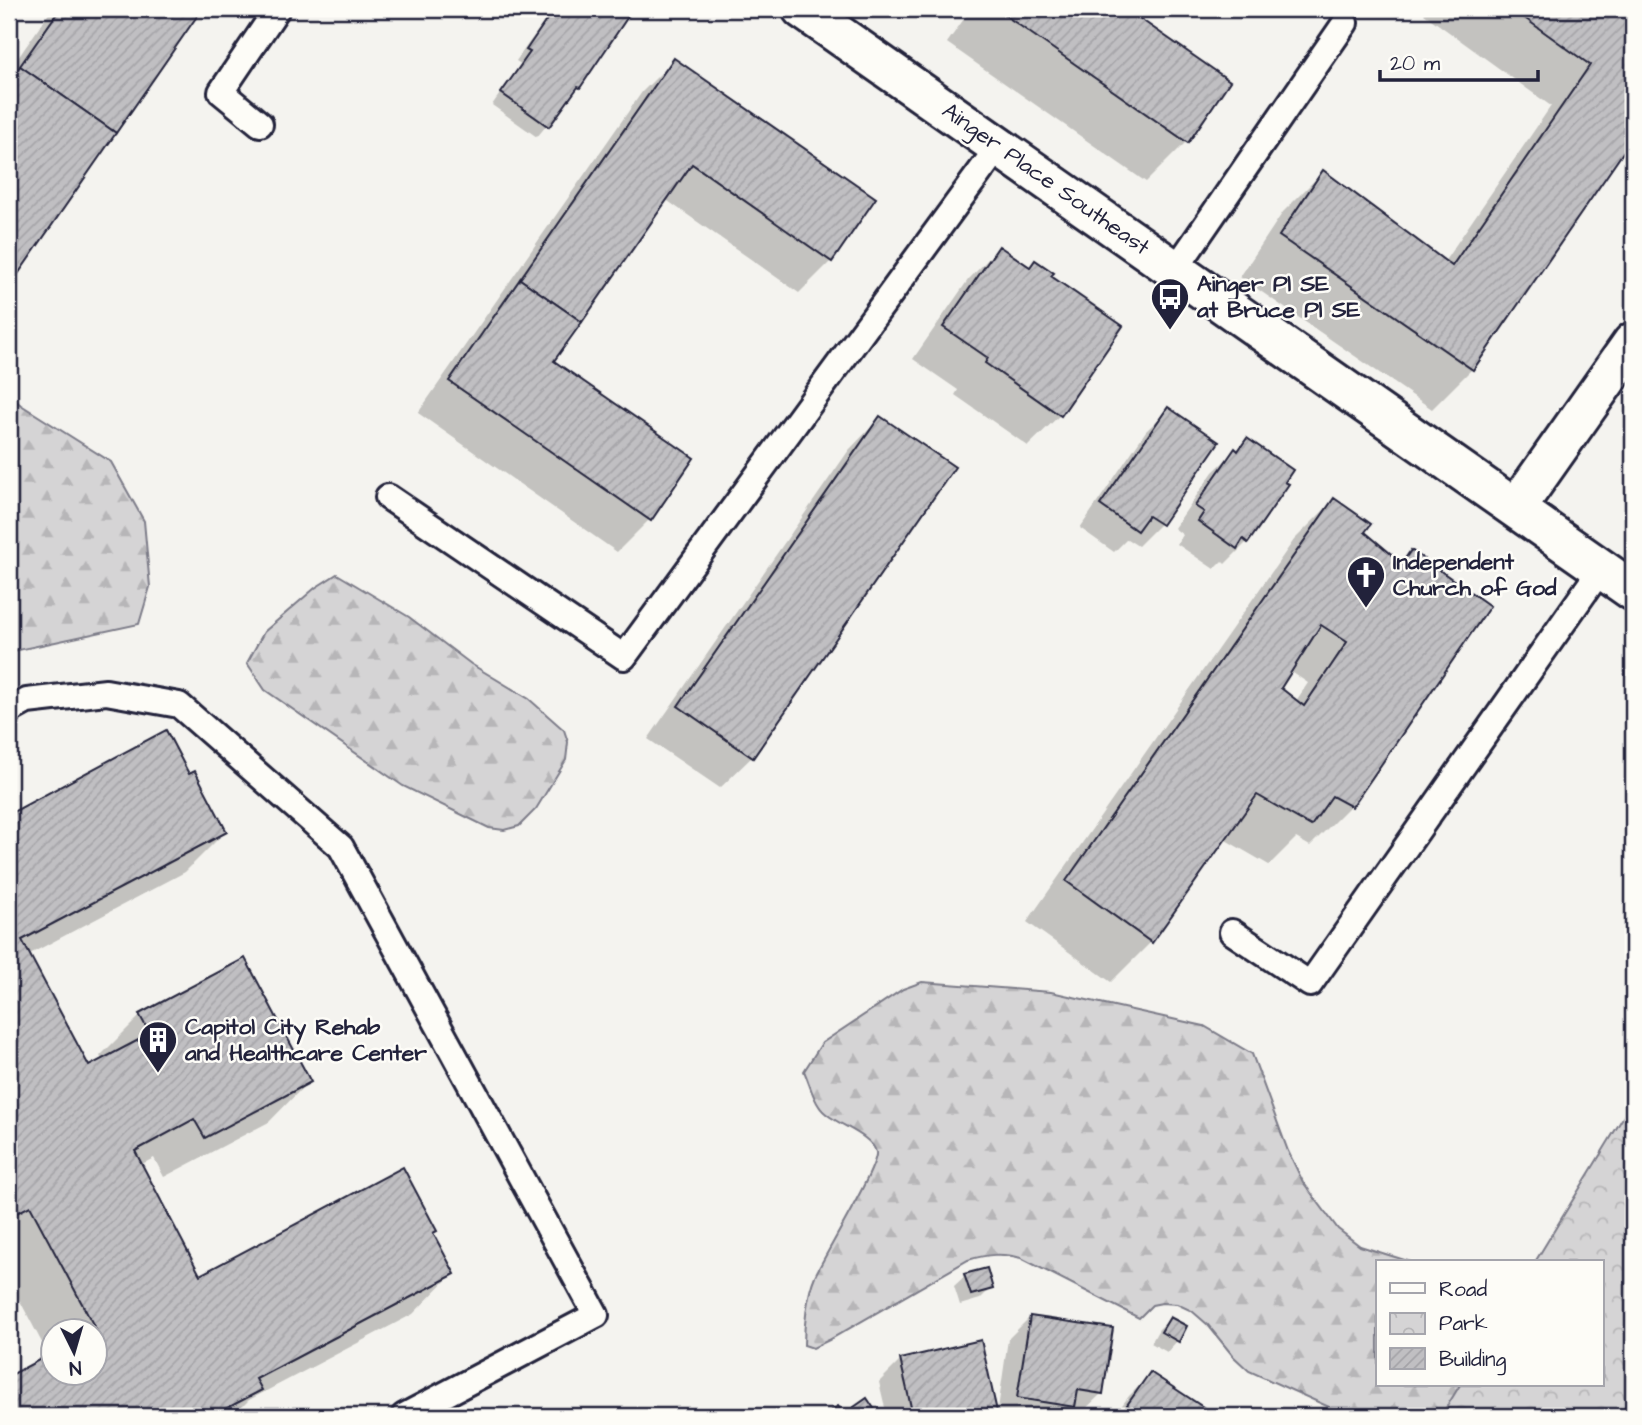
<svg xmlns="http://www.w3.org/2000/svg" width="1642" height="1425" viewBox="0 0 1642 1425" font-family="'Architects Daughter',sans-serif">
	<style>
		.forest { fill: url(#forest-firs); stroke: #7c7b88; stroke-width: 2 }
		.park { fill: url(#park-crowns); stroke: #7c7b88; stroke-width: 2 }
		.shadow { fill: #0003; fill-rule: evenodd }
		.building { fill: url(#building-hatch); stroke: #22223b; stroke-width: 2; fill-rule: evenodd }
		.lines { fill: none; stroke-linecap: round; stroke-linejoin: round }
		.service-casing { stroke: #22223b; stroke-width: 30 }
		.minor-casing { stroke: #22223b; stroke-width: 44 }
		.service { stroke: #fdfcf7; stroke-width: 24 }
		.minor { stroke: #fdfcf7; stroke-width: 38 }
		.labels { text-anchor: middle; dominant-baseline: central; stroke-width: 5; stroke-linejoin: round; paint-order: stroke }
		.street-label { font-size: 23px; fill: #22223b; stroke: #fdfcf7 }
		.poi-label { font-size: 23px; font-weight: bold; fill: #22223b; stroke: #fdfcf7; text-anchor: start }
	</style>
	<defs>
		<pattern id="forest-firs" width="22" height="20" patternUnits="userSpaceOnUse" patternTransform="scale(1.75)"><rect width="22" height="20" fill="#d5d4d5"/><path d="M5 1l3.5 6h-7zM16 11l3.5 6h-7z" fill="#b7b6b8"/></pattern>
		<pattern id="park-crowns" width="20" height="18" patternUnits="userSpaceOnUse" patternTransform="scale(1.75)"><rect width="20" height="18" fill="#d5d4d5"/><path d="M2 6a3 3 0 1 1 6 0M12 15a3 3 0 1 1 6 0" fill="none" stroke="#b7b6b8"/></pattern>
		<pattern id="building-hatch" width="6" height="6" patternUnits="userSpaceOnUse" patternTransform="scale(1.75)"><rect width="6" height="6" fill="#c0bfc2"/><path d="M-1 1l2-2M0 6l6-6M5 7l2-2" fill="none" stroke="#a5a4a8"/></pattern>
	</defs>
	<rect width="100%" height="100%" fill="#f4f3ef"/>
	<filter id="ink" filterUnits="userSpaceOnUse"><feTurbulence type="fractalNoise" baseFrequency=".0143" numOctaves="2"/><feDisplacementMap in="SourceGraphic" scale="14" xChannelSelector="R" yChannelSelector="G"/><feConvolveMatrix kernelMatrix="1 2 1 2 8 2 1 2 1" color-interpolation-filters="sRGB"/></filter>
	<g filter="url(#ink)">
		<!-- forest -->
		<g class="forest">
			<path d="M 9,395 L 21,405 L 111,462 L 144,521 L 150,587 L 139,624 L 9,652 Z"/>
			<path d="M 337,574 L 409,617 L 471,664 L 529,699 L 564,730 L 568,742 L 566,760 L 536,809 L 519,826 L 504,830 L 489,828 L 403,786 L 265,690 L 247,663 L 264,632 L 315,588 Z"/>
			<path d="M 922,982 L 1051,992 L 1204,1026 L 1252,1054 L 1288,1151 L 1303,1182 L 1338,1229 L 1360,1246 L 1411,1262 L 1378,1262 L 1378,1385 L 1602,1385 L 1602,1262 L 1623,1170 L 1633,1416 L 1349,1416 L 1249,1371 L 1233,1356 L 1208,1325 L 1192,1311 L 1177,1304 L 1162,1303 L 1152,1305 L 1139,1318 L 1021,1258 C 1002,1253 988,1254 968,1260 L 829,1340 L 813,1348 L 804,1345 C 804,1326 807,1294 815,1276 C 824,1256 879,1166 876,1152 C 871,1133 829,1123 819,1106 C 812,1096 809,1082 804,1071 L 822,1043 L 903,989 Z"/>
		</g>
		<!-- park -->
		<path class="park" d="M 1633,1101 L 1633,1416 L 1441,1416 L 1460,1385 L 1602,1385 L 1602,1262 L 1535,1262 Z"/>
		<!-- shadow -->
		<g class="shadow">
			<path d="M 52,9 L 200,9 L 9,284 L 9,71 Z"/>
			<path d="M 553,9 L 631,9 L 578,87 L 537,137 L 492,105 L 521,64 L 516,61 Z"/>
			<path d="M 971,9 L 1123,9 L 1228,82 L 1186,142 L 1146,182 L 947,43 Z"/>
			<path d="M 1428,9 L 1633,9 L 1633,135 L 1472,369 L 1432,409 L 1240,277 L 1283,212 L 1323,172 L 1444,262 L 1551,106 L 1424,14 Z"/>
			<path d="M 674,60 L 831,261 L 799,293 L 665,199 L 552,361 L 691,459 L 649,520 L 617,552 L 418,413 L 642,92 Z"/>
			<path d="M 999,248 L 1029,268 L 1049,277 L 1060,415 L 1028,446 L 955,395 L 958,390 L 913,359 L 968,280 Z"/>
			<path d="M 1168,410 L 1216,443 L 1160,524 L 1138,546 L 1127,539 L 1114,552 L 1080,528 L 1146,431 Z"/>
			<path d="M 880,418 L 752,757 L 720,788 L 648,739 L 849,450 Z"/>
			<path d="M 1247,440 L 1287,485 L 1247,542 L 1225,564 L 1222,561 L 1214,569 L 1177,544 L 1183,535 L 1174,528 L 1213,472 Z"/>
			<path d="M 1334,500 L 1362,533 L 1400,564 L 1412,552 L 1488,607 L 1350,806 L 1310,846 L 1296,838 L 1269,865 L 1224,839 L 1151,942 L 1111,982 L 1027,922 L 1294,540 ZM 1290,671 L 1308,683 L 1296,701 L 1279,688 Z"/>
			<path d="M 166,733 L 189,776 L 225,832 L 185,872 L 28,955 L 88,1068 L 103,1061 L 100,1056 L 140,1016 L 309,1081 L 269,1122 L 164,1177 L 154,1158 L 140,1165 L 199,1277 L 431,1234 L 453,1273 L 413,1314 L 249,1400 L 233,1416 L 9,1416 L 9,1378 L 49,1356 L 9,1280 L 9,816 ZM 52,1330 L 94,1330 L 94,1372 L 52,1372 Z"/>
			<path d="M 965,1276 L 991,1288 L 980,1299 L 960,1305 L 954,1286 Z"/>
			<path d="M 1030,1317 L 1101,1394 L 1079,1415 L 1067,1413 L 1064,1416 L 887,1416 L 879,1382 L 901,1360 L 997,1416 L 1008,1339 Z"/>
			<path d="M 1170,1319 L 1177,1341 L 1167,1352 L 1151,1343 L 1159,1329 Z"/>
			<path d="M 1151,1374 L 1206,1412 L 1203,1416 L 1114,1416 L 1129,1396 Z"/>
		</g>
		<!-- building -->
		<g class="building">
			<path d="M 60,9 L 202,9 L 116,133 L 20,66 Z"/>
			<path d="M 554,9 L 633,9 L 580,88 L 578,87 L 549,127 L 501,93 L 530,52 L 526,50 Z"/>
			<path d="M 996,9 L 1126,9 L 1230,81 L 1188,143 Z"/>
			<path d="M 1512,9 L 1633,9 L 1633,138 L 1473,370 L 1279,236 L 1323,170 L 1452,266 L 1590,65 Z"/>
			<path d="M 674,58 L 876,198 L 832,262 L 692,164 L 582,322 L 520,279 Z"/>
			<path d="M 20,66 L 116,133 L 9,287 L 9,82 Z"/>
			<path d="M 999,246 L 1030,267 L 1035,260 L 1054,273 L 1051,276 L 1123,326 L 1061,416 L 985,363 L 988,358 L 943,327 Z"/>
			<path d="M 520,279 L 582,322 L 554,361 L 694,458 L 651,521 L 449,381 Z"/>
			<path d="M 1168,407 L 1219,442 L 1162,525 L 1148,516 L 1137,531 L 1100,505 Z"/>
			<path d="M 880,416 L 955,467 L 753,758 L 678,706 Z"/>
			<path d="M 1247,438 L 1293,470 L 1285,482 L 1289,484 L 1248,543 L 1243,539 L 1237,549 L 1198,521 L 1204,512 L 1195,506 L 1235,448 L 1238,451 Z"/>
			<path d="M 1334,498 L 1371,524 L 1365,532 L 1402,563 L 1411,550 L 1490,606 L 1352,807 L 1332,796 L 1311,826 L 1257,795 L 1152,943 L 1066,881 ZM 1321,625 L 1347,642 L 1304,706 L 1281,688 Z"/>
			<path d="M 166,730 L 189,774 L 195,771 L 227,832 L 22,940 L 89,1066 L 150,1034 L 139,1014 L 245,958 L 311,1082 L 205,1138 L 194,1119 L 135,1151 L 200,1275 L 403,1167 L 437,1231 L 433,1233 L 455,1274 L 256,1379 L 262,1390 L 212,1416 L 9,1416 L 9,1376 L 52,1353 L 52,1372 L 94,1372 L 96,1330 L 30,1206 L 9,1217 L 9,814 Z"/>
			<path d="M 987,1268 L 993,1289 L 971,1295 L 964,1274 Z"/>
			<path d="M 1030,1316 L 1113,1328 L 1103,1394 L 1078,1390 L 1075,1407 L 1017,1398 Z"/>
			<path d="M 1170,1317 L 1187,1326 L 1179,1342 L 1161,1332 Z"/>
			<path d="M 981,1340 L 998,1416 L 913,1416 L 900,1359 Z"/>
			<path d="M 1150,1372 L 1209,1411 L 1205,1416 L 1138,1416 L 1140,1414 L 1127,1405 Z"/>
			<path d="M 867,1398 L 879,1416 L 823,1416 L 838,1406 L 844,1414 Z"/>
		</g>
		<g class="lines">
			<!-- service casing -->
			<g class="service-casing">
				<g id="service">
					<path d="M 260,124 L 221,92 L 277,9"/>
					<path d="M 1175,270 L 1345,23"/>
					<path d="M 388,497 L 624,657 L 999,146"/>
					<path d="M 9,711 L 27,701 L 106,692 L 179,705 L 341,847 L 596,1315 L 404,1416"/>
					<path d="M 1232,932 L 1310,984 L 1601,569"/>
				</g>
			</g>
			<!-- minor casing -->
			<g class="minor-casing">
				<g id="minor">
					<path d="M 802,9 L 1633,591"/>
					<path d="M 1516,508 L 1633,342"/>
				</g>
			</g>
			<!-- service -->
			<use href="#service" class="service"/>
			<!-- minor -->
			<use href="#minor" class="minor"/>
		</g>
	</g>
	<!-- icons -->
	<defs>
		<g id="bus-pin" transform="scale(2.0125)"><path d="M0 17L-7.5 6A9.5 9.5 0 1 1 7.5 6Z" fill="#22223b" stroke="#fdfcf7"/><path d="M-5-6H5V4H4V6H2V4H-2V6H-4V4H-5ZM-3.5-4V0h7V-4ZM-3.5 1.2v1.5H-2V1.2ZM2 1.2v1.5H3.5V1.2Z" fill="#fff"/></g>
		<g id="church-pin" transform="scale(2.0125)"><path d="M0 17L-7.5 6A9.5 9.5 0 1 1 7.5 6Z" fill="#22223b" stroke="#fdfcf7"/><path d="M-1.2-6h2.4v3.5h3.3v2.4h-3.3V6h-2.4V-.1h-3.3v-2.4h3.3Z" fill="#fff"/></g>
		<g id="building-pin" transform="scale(2.0125)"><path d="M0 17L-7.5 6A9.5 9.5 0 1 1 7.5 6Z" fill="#22223b" stroke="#fdfcf7"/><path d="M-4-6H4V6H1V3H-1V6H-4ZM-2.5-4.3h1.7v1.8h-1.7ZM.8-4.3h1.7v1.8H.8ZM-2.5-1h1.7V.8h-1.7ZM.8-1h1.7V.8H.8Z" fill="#fff"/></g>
	</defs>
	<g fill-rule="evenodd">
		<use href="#bus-pin" x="1170" y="297"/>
		<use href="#church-pin" x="1366" y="575"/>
		<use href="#building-pin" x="158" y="1040"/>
	</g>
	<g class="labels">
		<!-- street labels -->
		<g class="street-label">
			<text transform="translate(1046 179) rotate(35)">Ainger Place Southeast</text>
		</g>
		<!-- poi labels -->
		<g class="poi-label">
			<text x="1197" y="284">Ainger Pl SE<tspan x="1197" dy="26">at Bruce Pl SE</tspan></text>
			<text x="1393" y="562">Independent<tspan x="1393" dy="26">Church of God</tspan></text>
			<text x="185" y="1027">Capitol City Rehab<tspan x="185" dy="26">and Healthcare Center</tspan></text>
		</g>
	</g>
	<!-- margin -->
	<rect width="1642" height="1425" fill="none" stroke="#fdfcf7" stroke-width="35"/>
	<rect x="18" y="18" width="1607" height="1390" fill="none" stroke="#22223b" stroke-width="2.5" filter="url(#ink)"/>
	<!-- legend -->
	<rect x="1376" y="1260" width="228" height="126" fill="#fdfcf7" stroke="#a5a5ac" stroke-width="2"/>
	<rect x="1390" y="1283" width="35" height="10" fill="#fdfcf7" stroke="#a5a5ac" stroke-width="2"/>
	<text x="1439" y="1296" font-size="21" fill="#22223b">Road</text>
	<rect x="1390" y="1313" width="35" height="21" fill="url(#park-crowns)" stroke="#a5a5ac" stroke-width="2"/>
	<text x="1439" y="1330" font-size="21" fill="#22223b">Park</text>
	<rect x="1390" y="1348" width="35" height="21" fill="url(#building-hatch)" stroke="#a5a5ac" stroke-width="2"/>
	<text x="1439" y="1366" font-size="21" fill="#22223b">Building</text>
	<!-- north arrow -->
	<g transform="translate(74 1352) rotate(175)"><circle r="33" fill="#fdfcf7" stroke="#a5a5ac" stroke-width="2"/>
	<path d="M0-5L12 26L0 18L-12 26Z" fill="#22223b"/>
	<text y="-10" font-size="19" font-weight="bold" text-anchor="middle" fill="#22223b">N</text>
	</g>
	<!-- scale -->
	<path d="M1380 70v10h158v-10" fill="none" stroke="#22223b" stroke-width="3.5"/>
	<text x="1390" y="70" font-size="21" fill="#22223b" stroke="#fdfcf7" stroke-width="5" paint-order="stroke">20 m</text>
</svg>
